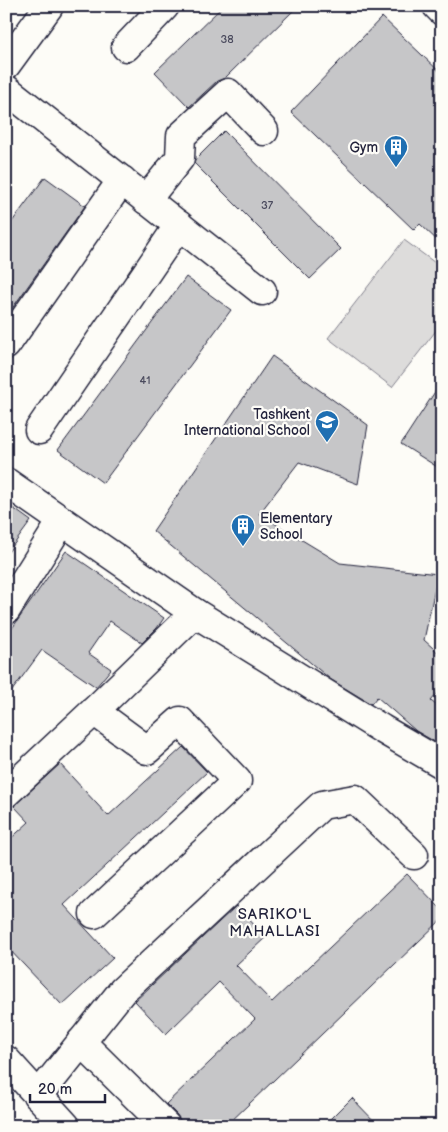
<svg xmlns="http://www.w3.org/2000/svg" width="448" height="1132" viewBox="0 0 448 1132" font-family="'Balsamiq Sans',sans-serif">
	<style>
		.green { fill: #dddcdb; stroke: #807f8b }
		.building { fill: #c6c6c8; stroke: #22223b }
		.lines { fill: none; stroke-linecap: round; stroke-linejoin: round }
		.minor-casing { stroke: #22223b; stroke-width: 31 }
		.minor { stroke: #fdfcf7; stroke-width: 28 }
		.labels { text-anchor: middle; dominant-baseline: central; stroke-width: 4.5; stroke-linejoin: round; paint-order: stroke }
		.number-label { font-size: 11px; fill: #4b4b5e }
		.poi-label { font-size: 14px; fill: #22223b; stroke: #fdfcf7; text-anchor: end }
		.neighbourhood-label { font-size: 15px; letter-spacing: 1px; fill: #22223b; stroke: #fdfcf7 }
	</style>
	<rect width="100%" height="100%" fill="#fdfcf7"/>
	<filter id="ink" filterUnits="userSpaceOnUse"><feTurbulence type="fractalNoise" baseFrequency=".02" numOctaves="2"/><feDisplacementMap in="SourceGraphic" scale="10" xChannelSelector="R" yChannelSelector="G"/><feConvolveMatrix kernelMatrix="1 2 1 2 8 2 1 2 1" color-interpolation-filters="sRGB"/></filter>
	<g filter="url(#ink)">
		<!-- green -->
		<path class="green" d="M 404,240 L 442,268 L 442,323 L 392,387 L 328,338 Z"/>
		<!-- building -->
		<g class="building">
			<path d="M 223,6 L 298,6 L 225,78 L 217,81 L 189,107 L 155,72 Z"/>
			<path d="M 382,17 L 442,74 L 442,245 L 420,224 L 414,230 L 291,112 Z"/>
			<path d="M 224,131 L 341,249 L 310,279 L 194,163 L 196,159 Z"/>
			<path d="M 45,177 L 85,206 L 6,317 L 6,230 Z"/>
			<path d="M 186,277 L 231,310 L 103,483 L 58,450 Z"/>
			<path d="M 272,356 L 368,425 L 358,484 L 299,462 L 259,514 L 340,563 L 438,574 L 424,640 L 442,656 L 442,688 L 431,701 L 442,710 L 442,735 L 435,742 L 416,731 L 377,697 L 371,704 L 330,679 L 153,531 Z"/>
			<path d="M 442,381 L 442,470 L 401,444 Z"/>
			<path d="M 6,503 L 31,521 L 6,555 Z"/>
			<path d="M 66,551 L 164,618 L 157,628 L 142,643 L 110,621 L 88,653 L 111,669 L 96,687 L 42,650 L 6,699 L 6,637 Z"/>
			<path d="M 183,747 L 207,772 L 64,905 L 113,958 L 62,1005 L 6,946 L 6,843 L 29,822 L 14,806 L 60,764 L 108,816 Z"/>
			<path d="M 407,874 L 442,910 L 442,919 L 226,1126 L 181,1126 L 181,1121 L 177,1115 L 166,1104 L 255,1019 L 219,982 L 166,1034 L 135,1001 L 236,906 L 266,937 L 236,965 L 272,1002 Z"/>
			<path d="M 352,1098 L 379,1126 L 324,1126 Z"/>
		</g>
		<g class="lines">
			<!-- minor casing -->
			<g class="minor-casing">
				<g id="minor">
					<path d="M 437,6 L 442,11"/>
					<path d="M 126,47 L 165,6"/>
					<path d="M 6,65 L 49,6"/>
					<path d="M 6,89 L 262,291"/>
					<path d="M 146,200 L 180,158 L 181,136 L 228,93 L 264,131"/>
					<path d="M 6,345 L 122,180"/>
					<path d="M 39,430 L 179,225"/>
					<path d="M 6,482 L 195,613 L 382,729 L 442,764"/>
					<path d="M 6,610 L 62,521"/>
					<path d="M 94,711 L 147,750 L 180,721 L 237,781 L 94,914"/>
					<path d="M 6,793 L 94,711 L 195,613"/>
					<path d="M 81,1042 L 166,1126"/>
					<path d="M 6,1060 L 66,1126"/>
					<path d="M 38,1096 L 123,990 L 322,805 L 355,799 L 414,855"/>
				</g>
			</g>
			<!-- minor -->
			<use href="#minor" class="minor"/>
		</g>
	</g>
	<!-- icons -->
	<defs>
		<g id="building-pin" transform="scale(1.25)"><path d="M0 17L-7.5 6A9.5 9.5 0 1 1 7.5 6Z" fill="#1f6fb2" stroke="#fdfcf7"/><path d="M-4-6H4V6H1V3H-1V6H-4ZM-2.5-4.3h1.7v1.8h-1.7ZM.8-4.3h1.7v1.8H.8ZM-2.5-1h1.7V.8h-1.7ZM.8-1h1.7V.8H.8Z" fill="#fff"/></g>
		<g id="school-pin" transform="scale(1.25)"><path d="M0 17L-7.5 6A9.5 9.5 0 1 1 7.5 6Z" fill="#1f6fb2" stroke="#fdfcf7"/><path d="M0-5L7-2L0 1L-7-2ZM-4 1L0 2.5L4 1V4Q0 6-4 4Z" fill="#fff"/></g>
	</defs>
	<g fill-rule="evenodd">
		<use href="#building-pin" x="396" y="147"/>
		<use href="#school-pin" x="327" y="422"/>
		<use href="#building-pin" x="243" y="526"/>
	</g>
	<g class="labels">
		<!-- number labels -->
		<g class="number-label">
			<text x="227" y="39">38</text>
			<text x="267" y="205">37</text>
			<text x="145" y="380">41</text>
		</g>
		<!-- poi labels -->
		<g class="poi-label">
			<text x="378" y="147">Gym</text>
			<text x="310" y="414">Tashkent<tspan x="310" dy="16">International School</tspan></text>
			<text x="260" y="518" text-anchor="start">Elementary<tspan x="260" dy="16">School</tspan></text>
		</g>
		<!-- neighbourhood labels -->
		<g class="neighbourhood-label">
			<text x="275" y="914">SARIKO'L<tspan x="275" dy="17">MAHALLASI</tspan></text>
		</g>
	</g>
	<!-- margin -->
	<rect width="448" height="1132" fill="none" stroke="#fdfcf7" stroke-width="25"/>
	<rect x="12" y="12" width="423" height="1107" fill="none" stroke="#22223b" stroke-width="2" filter="url(#ink)"/>
	<!-- scale -->
	<path d="M30 1094v8h75v-8" fill="none" stroke="#22223b" stroke-width="2.5"/>
	<text x="38" y="1094" font-size="15" fill="#22223b" stroke="#fdfcf7" stroke-width="4" paint-order="stroke">20 m</text>
</svg>
